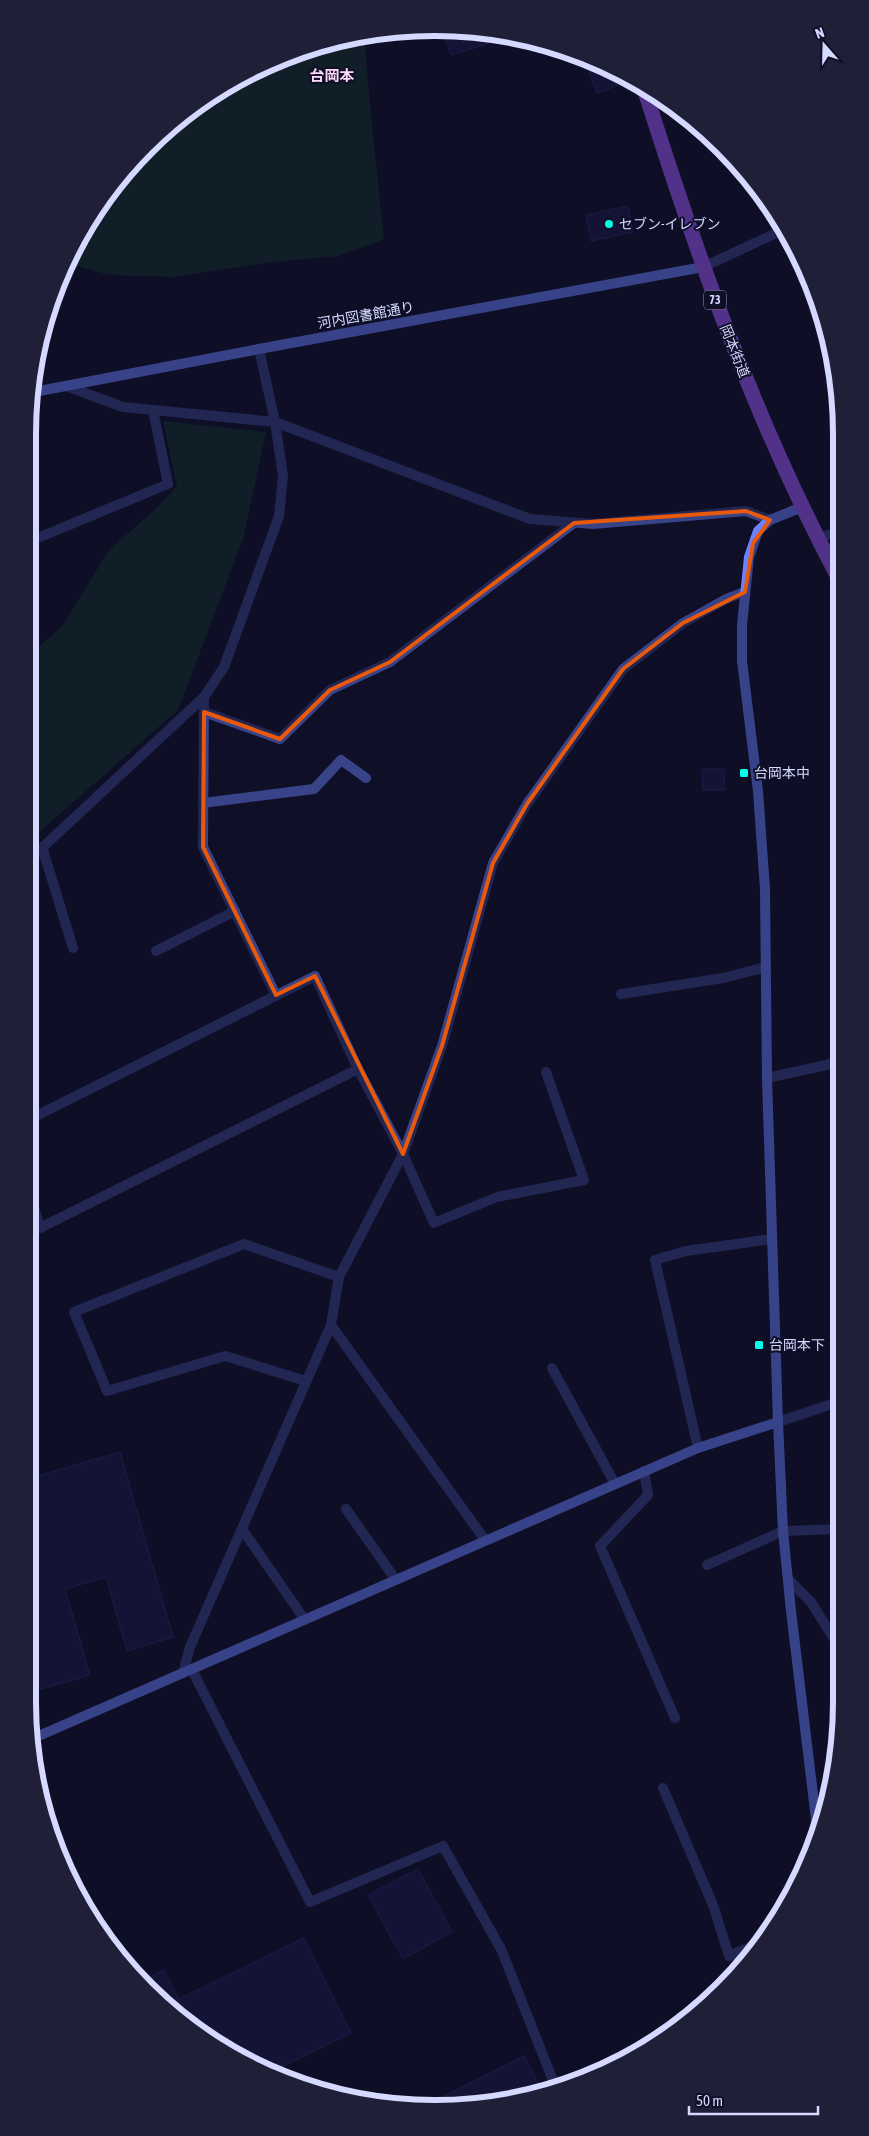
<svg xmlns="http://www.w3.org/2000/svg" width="869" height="2136" viewBox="0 0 869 2136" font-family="'Asap Condensed','Noto Sans JP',sans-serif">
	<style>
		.green { fill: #12322b }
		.building { fill: #1b1a49; stroke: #2d2c76 }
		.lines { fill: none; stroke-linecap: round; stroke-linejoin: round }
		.lane { stroke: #384388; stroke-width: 10 }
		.street { stroke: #384388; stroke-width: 10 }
		.secondary { stroke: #6c82ff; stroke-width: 10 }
		.primary { stroke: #a55cff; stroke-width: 15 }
		.marked { fill: none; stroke: #e8590c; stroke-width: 4; stroke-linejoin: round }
		.poi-dot { fill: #01ffec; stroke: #0f0f27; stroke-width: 2 }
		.labels { text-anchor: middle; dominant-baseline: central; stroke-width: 4; stroke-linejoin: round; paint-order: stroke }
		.shield { fill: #0f0f27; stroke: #9a9cbe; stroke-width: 1 }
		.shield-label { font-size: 12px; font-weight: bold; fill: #d5d8ff }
		.poi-label { font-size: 14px; fill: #d5d8ff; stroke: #0f0f27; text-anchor: start }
		.street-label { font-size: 14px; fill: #d5d8ff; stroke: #0f0f27 }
		.neighbourhood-label { font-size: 15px; font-weight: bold; fill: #ffd7f8; stroke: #0f0f27 }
		.rim { fill: none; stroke: #d5d8ff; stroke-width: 6 }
	</style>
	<rect width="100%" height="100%" fill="#0f0f27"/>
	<!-- green -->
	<g class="green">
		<path d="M 364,36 L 372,127 L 384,239 L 339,256 L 271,262 L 174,277 L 109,275 L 68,263 L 82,231 L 128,166 L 187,112 L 254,70 L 329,41 Z"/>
		<path d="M 163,421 L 266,432 L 243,539 L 178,710 L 28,842 L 28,820 L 36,715 L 29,672 L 39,646 L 62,627 L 109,550 L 159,506 L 177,486 Z"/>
	</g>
	<!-- building -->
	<g class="building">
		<path d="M 443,30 L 482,31 L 487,44 L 451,55 Z"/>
		<path d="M 602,67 L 617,75 L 621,84 L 597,93 L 589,72 Z"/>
		<path d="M 628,206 L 633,232 L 591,241 L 586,215 Z"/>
		<path d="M 702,769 L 724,769 L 724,790 L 703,790 Z"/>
		<path d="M 120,1452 L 173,1637 L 127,1651 L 106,1577 L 65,1589 L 90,1675 L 38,1690 L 28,1653 L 28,1479 Z"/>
		<path d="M 418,1869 L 452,1932 L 403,1959 L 368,1895 Z"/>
		<path d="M 304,1938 L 351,2033 L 271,2072 L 231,2054 L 143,1981 L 164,1970 L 179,1999 Z"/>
		<path d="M 524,2056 L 543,2092 L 514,2101 L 431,2103 Z"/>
	</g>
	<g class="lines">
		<!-- lane -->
		<path class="lane" d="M 192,1670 L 310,1902 L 443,1846 L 501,1949 L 556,2088"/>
		<!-- street -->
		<g class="street">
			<path d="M 703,267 L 783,230"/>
			<path d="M 259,349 L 275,422 L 283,476 L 279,516 L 224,667 L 204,697 L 203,847 L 276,995"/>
			<path d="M 66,386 L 123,407 L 275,422 L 530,519 L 593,524 L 746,511 L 770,520"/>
			<path d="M 818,538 L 838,532"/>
			<path d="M 28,542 L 168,484 L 153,410"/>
			<path d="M 204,712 L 280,739 L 330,690 L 390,662 L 574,523"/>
			<path d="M 203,803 L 314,789 L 341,760 L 366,778"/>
			<path d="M 42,847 L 73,948"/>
			<path d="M 28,861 L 204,697"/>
			<path d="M 156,951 L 235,911"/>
			<path d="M 621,994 L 723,978 L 766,967"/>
			<path d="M 767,1078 L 840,1062"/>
			<path d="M 28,1120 L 315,976 L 358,1069 L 403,1154 L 434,1223 L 497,1197 L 584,1180 L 546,1072"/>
			<path d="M 28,1187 L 40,1228 L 358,1069"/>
			<path d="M 331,1325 L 485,1540"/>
			<path d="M 552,1368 L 615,1484"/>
			<path d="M 306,1381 L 225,1356 L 107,1391 L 74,1312 L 244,1244 L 339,1277"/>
			<path d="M 778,1422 L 841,1401"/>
			<path d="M 698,1448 L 655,1260 L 686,1251 L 772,1239"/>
			<path d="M 644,1471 L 648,1495 L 600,1546 L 675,1718"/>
			<path d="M 346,1509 L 396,1580"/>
			<path d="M 242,1529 L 305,1620"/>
			<path d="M 707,1565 L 783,1531 L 841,1529"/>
			<path d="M 788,1579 L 811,1602 L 841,1650"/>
			<path d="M 183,1673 L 190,1647 L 331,1325 L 339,1277 L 403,1154 L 442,1046 L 493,863 L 527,804 L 623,669 L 683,623 L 726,599 L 745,592"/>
			<path d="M 663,1788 L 713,1905 L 729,1956 L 761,1943"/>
		</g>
		<!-- secondary -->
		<g class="secondary">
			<path d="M 34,392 L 259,349 L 703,267"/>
			<path d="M 802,507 L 770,520 L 758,531 L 749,557 L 742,625 L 742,661 L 758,791 L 765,889 L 767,1078 L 778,1422 L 783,1531 L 791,1611 L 818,1836"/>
			<path d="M 34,1738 L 698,1448 L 778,1422"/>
		</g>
		<!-- primary -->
		<path class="primary" d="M 644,88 C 697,256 755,421 838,577"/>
	</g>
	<!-- marked area -->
	<path d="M0 0H869V2136H0ZM 746,511 L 770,520 L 753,543 L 745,592 L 683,623 L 623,669 L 527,804 L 493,863 L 442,1046 L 403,1154 L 315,976 L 276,995 L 203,847 L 204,712 L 280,739 L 330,690 L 390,662 L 574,523 Z" fill="#0f0f27" fill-opacity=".55" fill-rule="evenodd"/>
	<path class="marked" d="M 746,511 L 770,520 L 753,543 L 745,592 L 683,623 L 623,669 L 527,804 L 493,863 L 442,1046 L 403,1154 L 315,976 L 276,995 L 203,847 L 204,712 L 280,739 L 330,690 L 390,662 L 574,523 Z"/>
	<!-- markers -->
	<g class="poi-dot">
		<circle cx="609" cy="224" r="5"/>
		<rect x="739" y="768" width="10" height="10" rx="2.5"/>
		<rect x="754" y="1340" width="10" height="10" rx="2.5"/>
	</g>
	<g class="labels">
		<!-- shield labels -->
		<rect class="shield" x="704" y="290.5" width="22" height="19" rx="4"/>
		<g class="shield-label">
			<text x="715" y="300">73</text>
		</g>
		<!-- poi labels -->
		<g class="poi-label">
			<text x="619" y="224">セブン-イレブン</text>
			<text x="754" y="773">台岡本中</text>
			<text x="769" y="1345">台岡本下</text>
		</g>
		<!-- street labels -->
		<g class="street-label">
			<text transform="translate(366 315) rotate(-10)">河内図書館通り</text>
			<text transform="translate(735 351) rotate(68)">岡本街道</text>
		</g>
		<!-- neighbourhood labels -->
		<g class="neighbourhood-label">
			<text x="332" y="75">台岡本</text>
		</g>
	</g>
	<!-- crop -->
	<path d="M0 0H869V2136H0ZM434 36H435A398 398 0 0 1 833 434V1702A398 398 0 0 1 435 2100H434A398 398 0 0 1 36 1702V434A398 398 0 0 1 434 36Z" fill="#1f1f38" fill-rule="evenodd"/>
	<path class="rim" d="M434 36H435A398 398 0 0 1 833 434V1702A398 398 0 0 1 435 2100H434A398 398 0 0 1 36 1702V434A398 398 0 0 1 434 36Z"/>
	<!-- north arrow -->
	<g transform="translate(824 45) rotate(340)" stroke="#0f0f27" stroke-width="4" paint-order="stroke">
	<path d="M0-4L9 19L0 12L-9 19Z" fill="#d5d8ff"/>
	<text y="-8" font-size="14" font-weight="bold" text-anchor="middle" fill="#d5d8ff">N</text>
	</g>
	<!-- scale -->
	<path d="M689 2106v8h129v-8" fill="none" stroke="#d5d8ff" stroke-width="2.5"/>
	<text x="696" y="2106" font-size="15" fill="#d5d8ff" stroke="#0f0f27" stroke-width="4" paint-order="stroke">50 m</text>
</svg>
